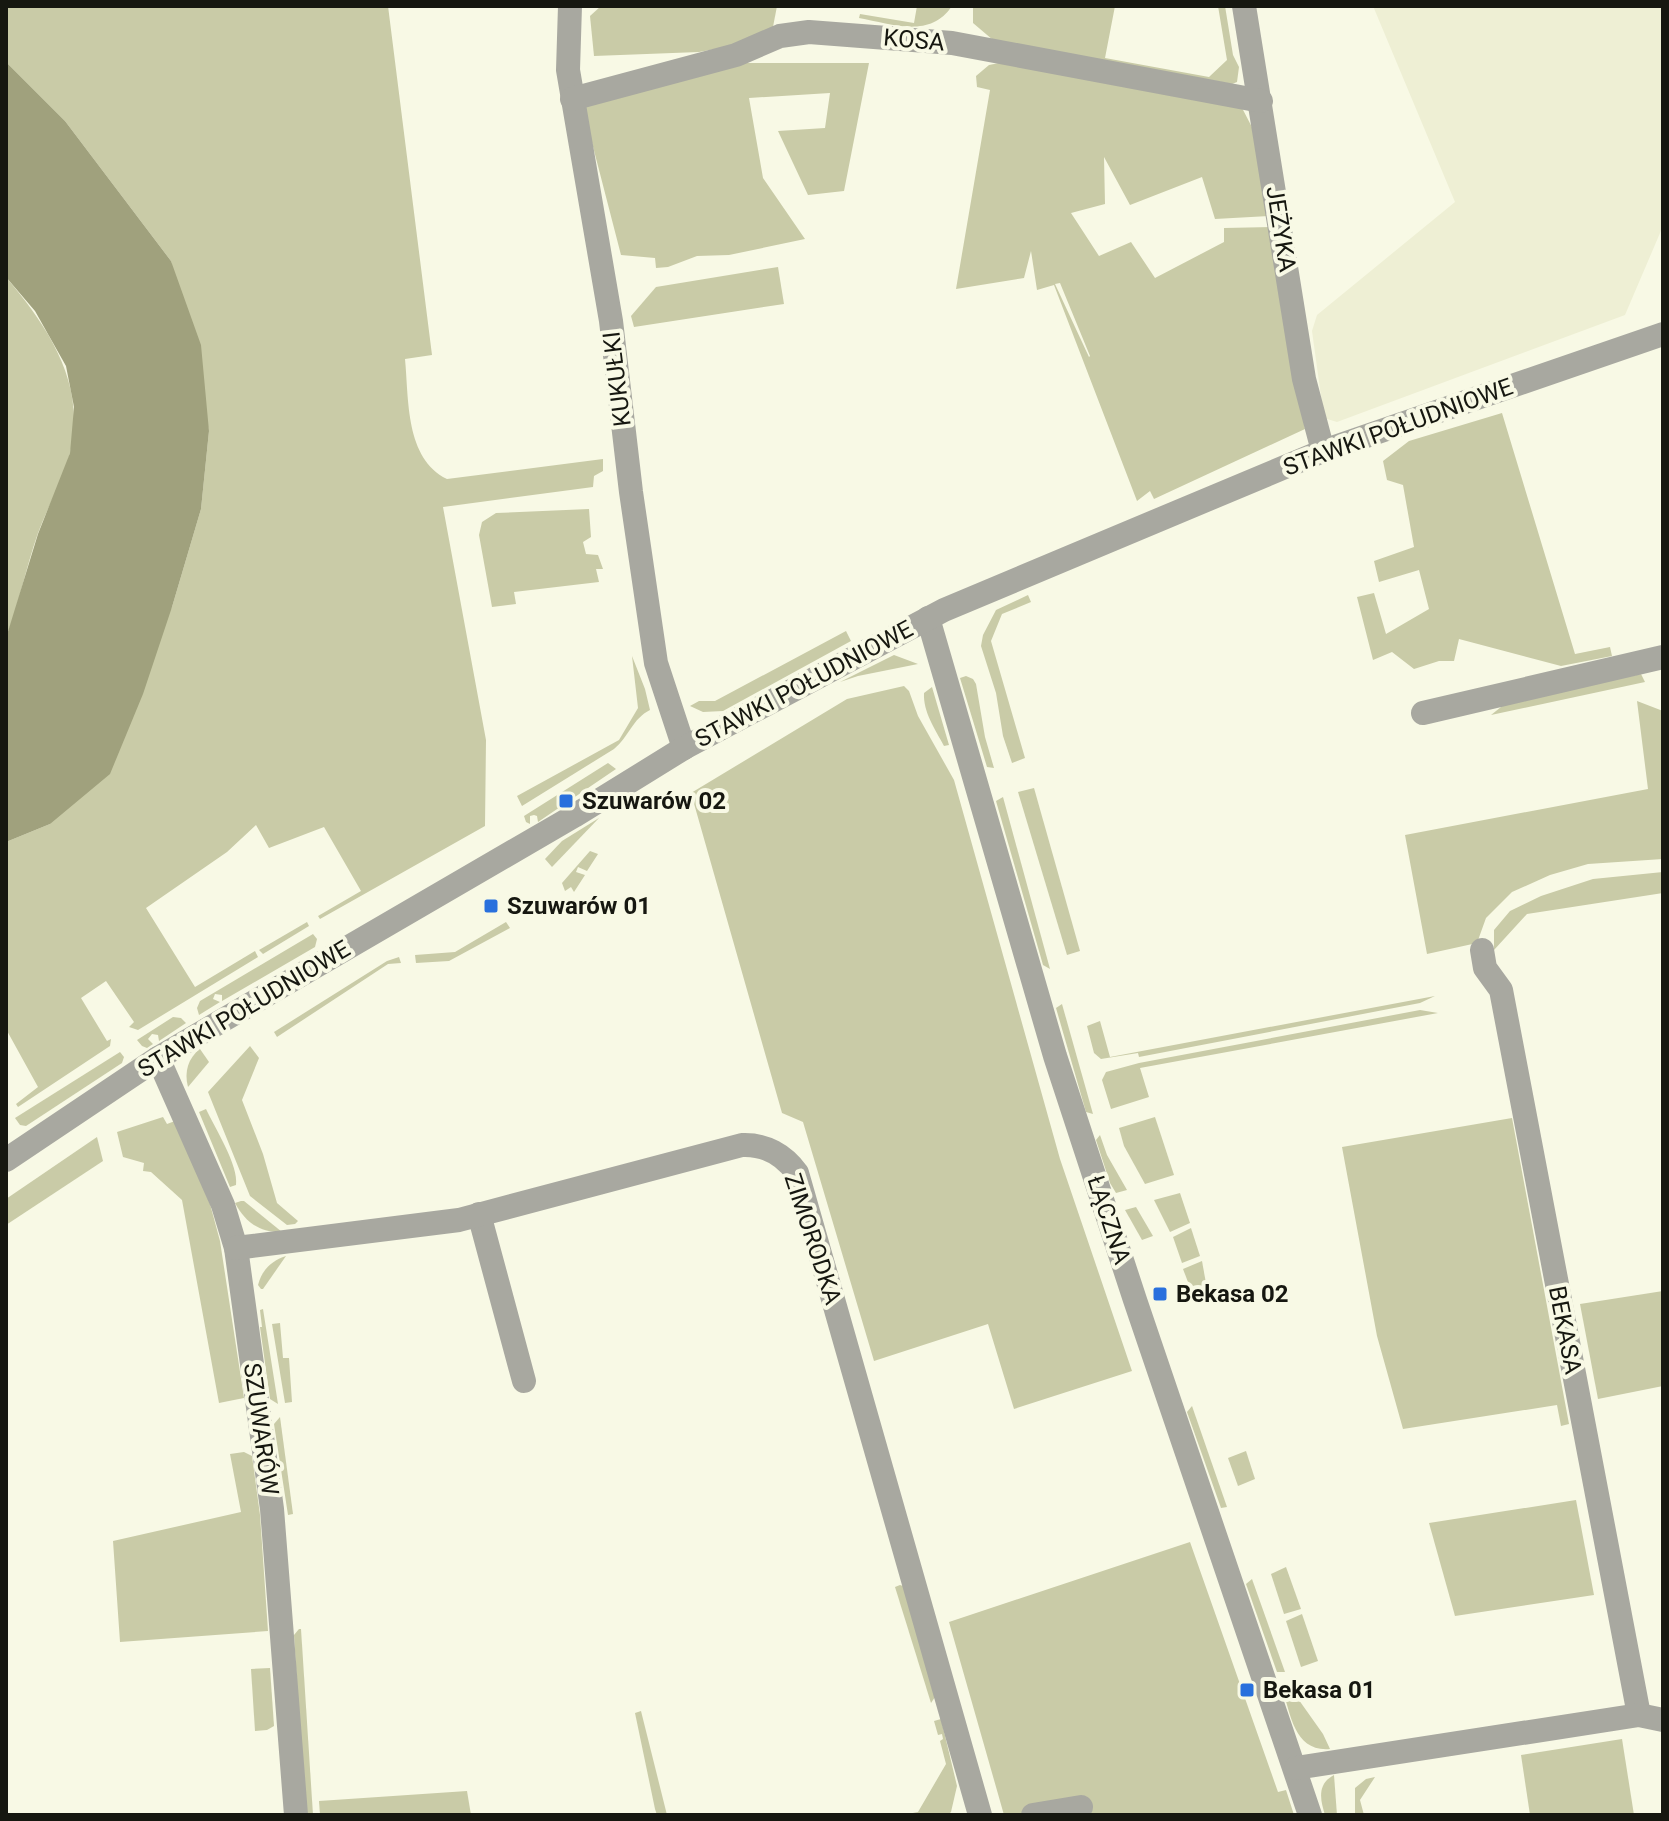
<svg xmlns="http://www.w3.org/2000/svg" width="1669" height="1821" viewBox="0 0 1669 1821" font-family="Roboto,sans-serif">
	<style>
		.built { fill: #eeefd4 }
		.green { fill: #c9cba7; fill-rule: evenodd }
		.water { fill: #a0a17d }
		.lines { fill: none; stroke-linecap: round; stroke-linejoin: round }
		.street { stroke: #a8a8a0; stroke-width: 24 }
		.poi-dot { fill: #2970dd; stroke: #f8f9e5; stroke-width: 3 }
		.labels { text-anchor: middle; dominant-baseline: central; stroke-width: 8; stroke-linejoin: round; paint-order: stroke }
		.street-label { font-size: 24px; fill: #161710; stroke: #f8f9e5 }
		.poi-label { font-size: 24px; font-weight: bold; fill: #161710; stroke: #f8f9e5; text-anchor: start }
	</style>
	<rect width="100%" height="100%" fill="#f8f9e5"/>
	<!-- built -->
	<path class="built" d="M 1373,6 L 1663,6 L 1663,226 L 1625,315 L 1337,422 L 1324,418 L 1312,331 L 1317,315 L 1455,202 Z"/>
	<!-- green -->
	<g class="green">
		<path d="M 6,6 L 388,6 L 432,355 L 405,359 C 409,400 405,458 447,479 L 603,459 L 603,471 L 594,476 L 593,487 L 443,507 L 486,740 L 485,826 L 320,919 L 318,916 L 361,891 L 324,827 L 269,848 L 256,825 L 227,852 L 146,908 L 195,987 L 255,951 L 258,957 L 138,1030 L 129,1027 L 134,1022 L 106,981 L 81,998 L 107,1041 L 111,1039 L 110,1046 L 18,1107 L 16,1104 L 38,1087 L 6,1029 L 6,842 L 50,824 L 172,607 L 201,509 L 209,431 L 171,261 L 65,121 L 6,62 Z"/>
		<path d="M 601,6 L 777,6 L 773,27 L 753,42 L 699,52 L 594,56 L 590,16 Z"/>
		<path d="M 917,6 L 952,6 C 930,39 892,24 859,18 L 860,14 L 914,23 Z"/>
		<path d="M 973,6 L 1115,6 L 1105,58 L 1209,77 L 1227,60 L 1218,6 L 1225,6 L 1233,55 L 1239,67 L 1237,82 L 1232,84 L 993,40 L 973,23 Z"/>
		<path d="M 1014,60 L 1241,106 L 1255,133 L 1269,216 L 1215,219 L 1202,177 L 1130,205 L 1104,157 L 1105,204 L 1071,213 L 1099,256 L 1131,242 L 1155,278 L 1224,242 L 1224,228 L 1273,227 L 1305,429 L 1154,499 L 1150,491 L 1137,501 L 1054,285 L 1037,290 L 1031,251 L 1024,278 L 956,289 L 990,90 L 977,87 L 976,76 L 989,65 ZM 1060,283 L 1090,356 L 1089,357 L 1055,284 Z"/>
		<path d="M 735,63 L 869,63 L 844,191 L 808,195 L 778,131 L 825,128 L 830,93 L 749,98 L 763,178 L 805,239 L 729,255 L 697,256 L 668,267 L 656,268 L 655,258 L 621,255 L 582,104 Z"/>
		<path d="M 778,267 L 784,304 L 634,327 L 631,316 L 656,287 Z"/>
		<path d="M 6,277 C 48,327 87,384 70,453 C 63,480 48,506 38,533 C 26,567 19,604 6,638 Z"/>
		<path d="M 1502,413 L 1575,654 L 1610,647 L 1612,656 L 1561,666 L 1459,639 L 1454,661 L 1439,661 L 1414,669 L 1392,652 L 1373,660 L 1357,597 L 1374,593 L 1386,634 L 1429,609 L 1419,570 L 1379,582 L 1374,561 L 1414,547 L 1403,485 L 1387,480 L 1383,461 L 1409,441 Z"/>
		<path d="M 589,509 L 591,537 L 583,542 L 586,554 L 598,555 L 603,569 L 596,569 L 599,582 L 514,592 L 516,604 L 492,607 L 479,535 L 482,522 L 496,513 Z"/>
		<path d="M 1028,595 L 1031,602 L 1002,614 L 991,641 L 1025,758 L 1012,763 L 1003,736 L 996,693 L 981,646 L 983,635 L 996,610 Z"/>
		<path d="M 846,631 L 851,641 L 723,711 L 703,712 L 690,706 L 699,701 L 715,701 Z"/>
		<path d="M 894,655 L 918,664 L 858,676 L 840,682 Z"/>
		<path d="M 632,656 L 645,689 L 650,710 C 633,718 628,738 614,749 L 522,806 L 517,796 L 619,740 L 638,708 Z"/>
		<path d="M 1641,674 L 1645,682 L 1491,715 L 1506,703 Z"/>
		<path d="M 966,676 L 973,679 L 976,684 L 985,737 L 994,768 L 987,767 L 960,678 Z"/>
		<path d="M 904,686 L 909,691 L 918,716 L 954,780 L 1060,1159 L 1132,1371 L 1014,1409 L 988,1324 L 874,1361 L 803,1122 L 782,1113 L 691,793 L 847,699 Z"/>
		<path d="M 932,687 L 949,745 L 944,746 C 935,729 923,712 924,693 Z"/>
		<path d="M 1637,701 L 1663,711 L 1663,859 L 1588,864 L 1550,875 L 1512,892 L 1486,918 L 1477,943 L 1427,954 L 1405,835 L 1648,789 Z"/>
		<path d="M 608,763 L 616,769 L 538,822 L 537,816 L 534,815 L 530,816 L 530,824 L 526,822 L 524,816 Z"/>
		<path d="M 1034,788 L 1080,951 L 1067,955 L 1018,792 Z"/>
		<path d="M 1003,797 L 1050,969 L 1043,965 L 996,801 Z"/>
		<path d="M 599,818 L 552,867 L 545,859 L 562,841 Z"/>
		<path d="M 590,851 L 598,854 L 587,871 L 578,867 L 576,872 L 585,875 L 574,892 L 571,887 L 565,891 L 562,883 Z"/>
		<path d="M 1663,872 L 1663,893 L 1527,914 L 1494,950 L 1494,930 L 1510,911 L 1541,896 L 1593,879 Z"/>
		<path d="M 307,922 L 309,926 L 263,954 L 259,950 Z"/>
		<path d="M 506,922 L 510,928 L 449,961 L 416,963 L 415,955 L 455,952 Z"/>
		<path d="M 313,934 L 317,939 L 315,947 L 222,1001 L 222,995 L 215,994 L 213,999 L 220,1002 L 199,1015 L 197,1008 L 200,1001 Z"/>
		<path d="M 399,957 L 401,963 L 388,964 L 277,1037 L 274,1032 L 387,961 Z"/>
		<path d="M 1435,996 L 1420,1003 L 1139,1057 L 1138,1053 L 1101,1059 L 1094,1053 L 1087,1026 L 1100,1021 L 1110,1057 Z"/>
		<path d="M 1062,1004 L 1093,1114 L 1086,1112 L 1056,1008 Z"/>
		<path d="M 1420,1010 L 1438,1013 L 1140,1068 L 1149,1097 L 1111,1109 L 1102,1080 L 1106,1072 L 1139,1063 Z"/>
		<path d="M 173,1017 L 181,1018 L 186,1023 L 159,1041 L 158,1035 L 152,1034 L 148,1039 L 153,1044 L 147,1048 L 142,1046 L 137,1040 Z"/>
		<path d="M 250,1046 L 259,1058 L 242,1100 L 263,1154 L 277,1203 L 298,1221 L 295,1224 L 287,1225 L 250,1196 L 208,1092 Z"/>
		<path d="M 200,1049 L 209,1062 L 188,1087 C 184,1072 188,1058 200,1049 Z"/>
		<path d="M 120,1052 L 124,1057 L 122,1063 L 26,1126 L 20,1125 L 15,1118 Z"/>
		<path d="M 206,1109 C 215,1128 239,1166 236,1185 L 230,1187 L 199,1112 Z"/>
		<path d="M 163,1117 L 167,1124 L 175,1121 L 210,1204 L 220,1241 L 244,1398 L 219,1403 L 182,1200 L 151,1172 L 143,1171 L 144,1163 L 123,1157 L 117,1132 Z"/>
		<path d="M 1155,1117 L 1174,1175 L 1145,1184 L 1124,1146 L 1119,1128 Z"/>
		<path d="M 1512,1118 L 1569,1424 L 1561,1426 L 1557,1405 L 1403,1429 L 1377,1336 L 1342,1147 Z"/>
		<path d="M 1100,1135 L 1107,1155 L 1127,1190 L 1116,1193 L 1110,1183 L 1096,1140 Z"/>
		<path d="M 97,1137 L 103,1161 L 6,1225 L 6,1199 Z"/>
		<path d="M 1180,1193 L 1190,1223 L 1170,1232 L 1154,1200 Z"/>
		<path d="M 241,1201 L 244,1201 L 282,1232 C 260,1233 245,1222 235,1203 Z"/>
		<path d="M 1136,1207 L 1153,1236 L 1142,1240 L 1125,1210 Z"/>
		<path d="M 1191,1228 L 1200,1256 L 1182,1263 L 1173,1237 Z"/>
		<path d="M 286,1256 L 263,1289 L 261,1289 L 258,1285 C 262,1270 271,1261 286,1256 Z"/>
		<path d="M 1202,1261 L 1209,1300 L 1196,1303 L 1183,1269 Z"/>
		<path d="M 1663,1291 L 1663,1386 L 1598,1399 L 1580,1304 Z"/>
		<path d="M 263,1309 L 278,1404 L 270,1399 L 260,1327 L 262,1327 L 260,1310 Z"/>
		<path d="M 280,1323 L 283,1358 L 289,1358 L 292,1402 L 285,1403 L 272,1324 Z"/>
		<path d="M 1192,1406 L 1227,1507 L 1221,1508 L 1187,1412 Z"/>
		<path d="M 280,1417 L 293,1514 L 288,1515 L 274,1424 Z"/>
		<path d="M 1246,1451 L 1255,1479 L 1238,1486 L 1228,1458 Z"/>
		<path d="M 244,1452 L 252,1456 L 260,1515 L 268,1631 L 120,1642 L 113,1541 L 241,1512 L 230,1454 Z"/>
		<path d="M 1576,1500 L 1594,1595 L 1455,1616 L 1429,1523 Z"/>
		<path d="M 1190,1542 L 1278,1792 L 1286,1790 L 1294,1815 L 1004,1815 L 949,1622 Z"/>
		<path d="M 1286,1567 L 1301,1609 L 1284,1614 L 1271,1574 Z"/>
		<path d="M 1252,1579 L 1285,1672 L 1277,1672 L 1246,1584 Z"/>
		<path d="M 900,1585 L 906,1587 L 935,1697 L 931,1703 L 895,1587 Z"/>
		<path d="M 1302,1614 L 1318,1661 L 1301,1667 L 1286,1621 Z"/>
		<path d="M 299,1629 L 301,1629 L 313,1815 L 305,1815 L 294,1635 Z"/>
		<path d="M 270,1668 L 274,1726 L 267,1730 L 255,1731 L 251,1669 Z"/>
		<path d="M 1289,1686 L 1323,1734 L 1330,1749 C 1295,1752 1291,1716 1283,1691 Z"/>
		<path d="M 641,1711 L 667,1815 L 657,1815 L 655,1809 L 635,1713 Z"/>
		<path d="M 941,1719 L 957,1786 L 951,1812 L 948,1815 L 902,1815 L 918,1812 L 946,1764 L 940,1741 L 943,1739 L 942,1734 L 938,1735 L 934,1721 Z"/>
		<path d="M 1622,1739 L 1634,1815 L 1530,1815 L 1521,1755 Z"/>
		<path d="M 1334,1775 L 1337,1815 L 1325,1815 C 1320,1799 1317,1784 1334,1775 Z"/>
		<path d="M 1375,1777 L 1360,1800 L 1364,1815 L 1355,1815 L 1355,1788 L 1366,1779 Z"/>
		<path d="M 467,1791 L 471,1815 L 320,1815 L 319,1801 Z"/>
	</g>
	<!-- water -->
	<path class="water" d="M 6,62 L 65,121 L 171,261 L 201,345 L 209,431 L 201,509 L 172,607 L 143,694 L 110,774 L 50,824 L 6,842 L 6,638 L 38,534 L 70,453 L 74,407 L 66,366 L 35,311 L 6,277 Z"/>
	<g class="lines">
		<!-- street -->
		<g class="street">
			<path d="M 570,6 L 568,70 L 611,321 L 631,492 L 656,663 L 684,748"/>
			<path d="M 1244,6 L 1304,379 L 1323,451"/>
			<path d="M 572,99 L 736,55 L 780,36 L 809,32 L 952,43 L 1261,101"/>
			<path d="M 928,618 L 1055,1056 L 1135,1300 L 1310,1815"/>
			<path d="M 1423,713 L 1663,657"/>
			<path d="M 1482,950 L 1485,968 L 1501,990 L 1639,1715"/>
			<path d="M 158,1058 L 223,1205 L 236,1248 L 272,1509 L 296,1815"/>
			<path d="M 6,1160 L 158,1058 L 574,816 L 684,748 L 944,610 L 1323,451 L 1663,334"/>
			<path d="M 479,1214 L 524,1381"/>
			<path d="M 236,1248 L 459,1220 L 742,1145 C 765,1144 784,1155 797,1173 L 980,1815"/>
			<path d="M 1296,1768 L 1639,1715 L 1663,1720"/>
			<path d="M 1033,1815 L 1081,1807"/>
		</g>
	</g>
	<!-- markers -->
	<g class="poi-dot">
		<rect x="558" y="793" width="16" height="16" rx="4"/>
		<rect x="483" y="898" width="16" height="16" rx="4"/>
		<rect x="1152" y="1286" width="16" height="16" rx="4"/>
		<rect x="1239" y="1682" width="16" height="16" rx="4"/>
	</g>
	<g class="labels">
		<!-- street labels -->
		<g class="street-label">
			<text transform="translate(914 40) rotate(5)">KOSA</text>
			<text transform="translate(1281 229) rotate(81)">JEŻYKA</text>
			<text transform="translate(617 379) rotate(-97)">KUKUŁKI</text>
			<text transform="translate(1398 427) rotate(-20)">STAWKI POŁUDNIOWE</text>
			<text transform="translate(804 684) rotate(-28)">STAWKI POŁUDNIOWE</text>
			<text transform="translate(244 1009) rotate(-31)">STAWKI POŁUDNIOWE</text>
			<text transform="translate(1109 1220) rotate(72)">ŁĄCZNA</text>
			<text transform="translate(813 1239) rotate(72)">ZIMORODKA</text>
			<text transform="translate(1565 1330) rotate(79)">BEKASA</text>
			<text transform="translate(261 1429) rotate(82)">SZUWARÓW</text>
		</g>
		<!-- poi labels -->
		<g class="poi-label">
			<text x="582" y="801">Szuwarów 02</text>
			<text x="507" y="906">Szuwarów 01</text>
			<text x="1176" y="1294">Bekasa 02</text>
			<text x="1263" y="1690">Bekasa 01</text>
		</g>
	</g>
	<!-- border -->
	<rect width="1669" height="1821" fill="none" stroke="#161710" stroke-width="16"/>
</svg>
